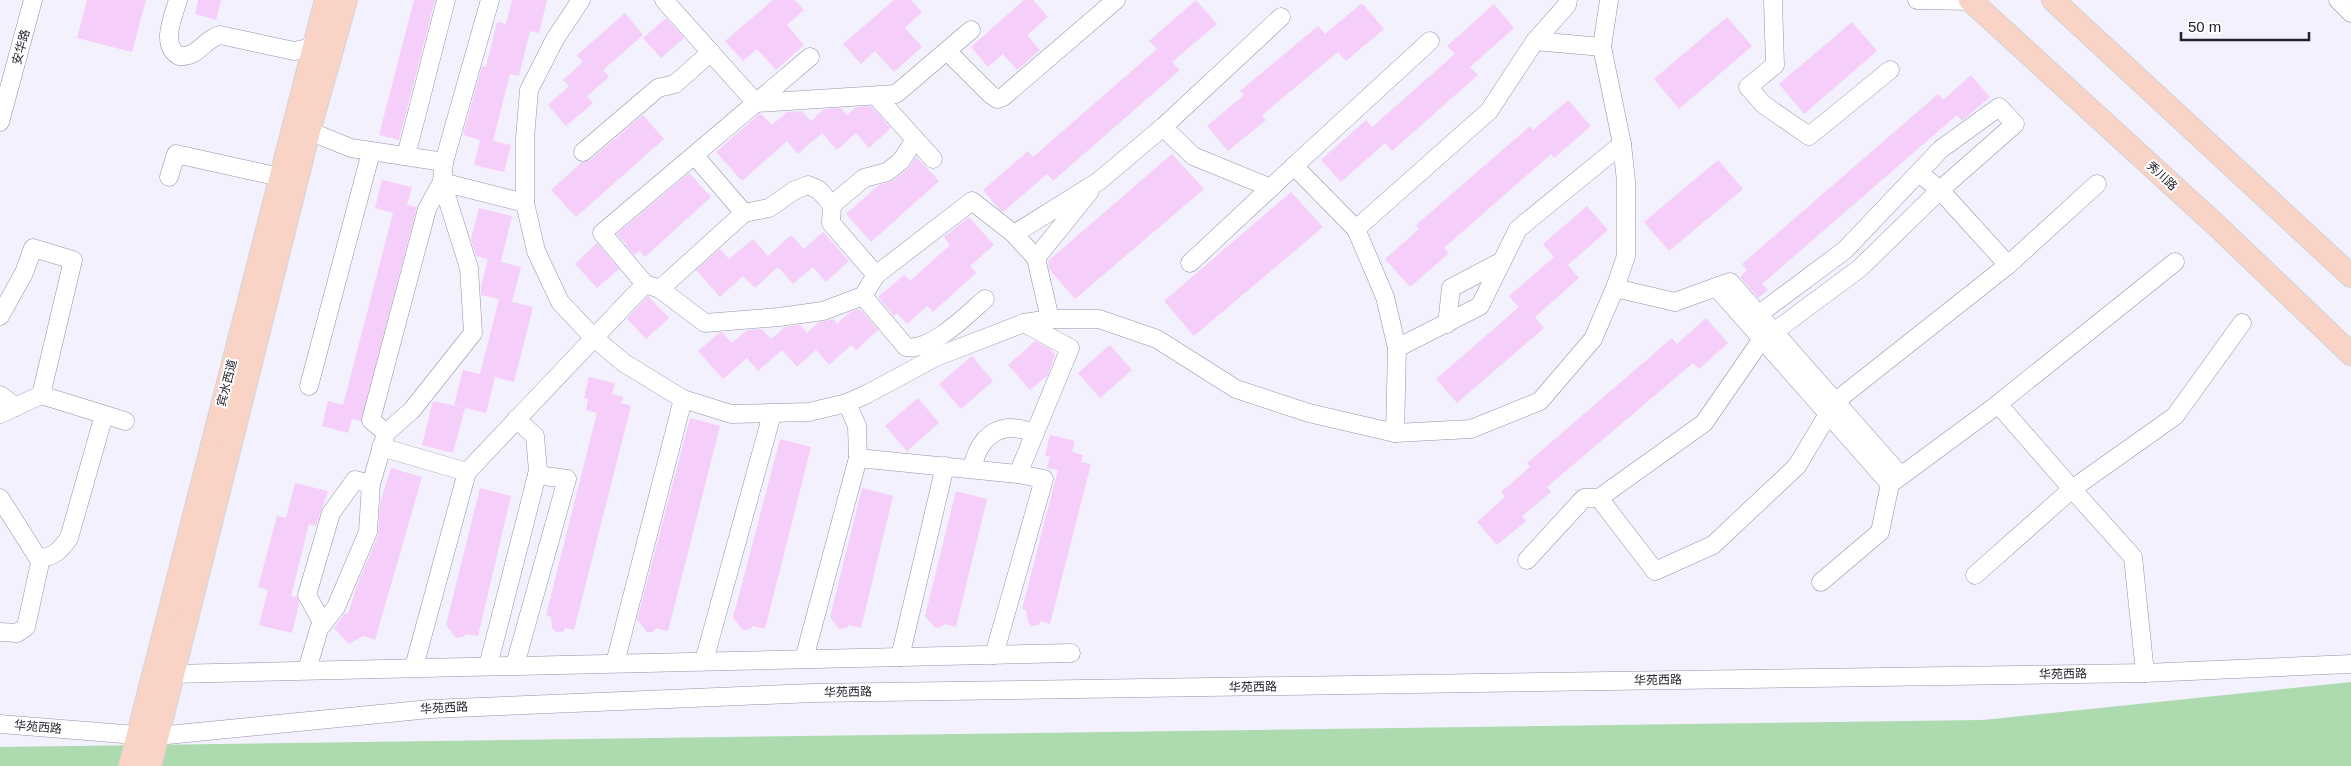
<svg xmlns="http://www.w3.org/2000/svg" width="2351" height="766" viewBox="0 0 2351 766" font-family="Helvetica,'Noto Sans SC',sans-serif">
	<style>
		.green { fill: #addaae }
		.building { fill: #f5cff9 }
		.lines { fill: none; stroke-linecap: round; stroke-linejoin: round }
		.minor-casing { stroke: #9592ab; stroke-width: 19 }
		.major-casing { stroke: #d3d3d5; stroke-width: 24 }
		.minor { stroke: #fff; stroke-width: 18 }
		.major { stroke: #fad3c7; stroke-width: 22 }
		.labels { text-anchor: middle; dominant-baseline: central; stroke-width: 4; stroke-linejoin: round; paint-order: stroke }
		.street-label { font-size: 12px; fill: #24232d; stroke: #fff }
	</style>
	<rect width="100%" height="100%" fill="#f2f1fd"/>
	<!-- green -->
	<path class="green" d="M 2351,682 L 2351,766 L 0,766 L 0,747 L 1983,720 Z"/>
	<!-- building -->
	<g class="building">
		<path d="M 87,0 L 146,0 L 132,52 L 77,38 Z"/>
		<path d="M 198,0 L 221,0 L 216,20 L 195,14 Z"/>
		<path d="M 414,0 L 435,0 L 399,140 L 379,135 Z"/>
		<path d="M 512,0 L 547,0 L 539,33 L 530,31 L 519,76 L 510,74 L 493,141 L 511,145 L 504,172 L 474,165 L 480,140 L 463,135 L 482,66 L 486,67 L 497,22 L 506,24 Z"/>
		<path d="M 773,0 L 795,0 L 804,10 L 787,25 L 804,45 L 776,70 L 757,49 L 743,61 L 725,41 Z"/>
		<path d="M 894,0 L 911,0 L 922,12 L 905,28 L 922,47 L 894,72 L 875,51 L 861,64 L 843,44 Z"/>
		<path d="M 1024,0 L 1033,0 L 1048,17 L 1027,35 L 1040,50 L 1017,70 L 1003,54 L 988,67 L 971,47 Z"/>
		<path d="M 1196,0 L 1217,24 L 1172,62 L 1180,70 L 1053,181 L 1047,174 L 1003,212 L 998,208 L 983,190 L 1028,151 L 1033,157 L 1157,49 L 1149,41 Z"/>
		<path d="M 1362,3 L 1384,29 L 1346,61 L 1338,52 L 1262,115 L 1266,120 L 1228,151 L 1207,126 L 1244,95 L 1240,91 L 1318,26 L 1325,34 Z"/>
		<path d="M 1494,4 L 1514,28 L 1470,67 L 1478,75 L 1392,151 L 1385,143 L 1341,182 L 1321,160 L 1366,120 L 1372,127 L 1455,54 L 1447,46 Z"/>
		<path d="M 625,13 L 643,35 L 603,70 L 609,77 L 587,96 L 593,103 L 566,126 L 548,105 L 569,86 L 563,80 L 583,62 L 577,55 Z"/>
		<path d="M 1727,17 L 1752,46 L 1679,109 L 1654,79 Z"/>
		<path d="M 666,18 L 684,38 L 661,58 L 643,38 Z"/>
		<path d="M 1852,22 L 1877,51 L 1804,114 L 1779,84 Z"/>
		<path d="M 1971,75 L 1990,97 L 1962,121 L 1957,115 L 1762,284 L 1768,290 L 1758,298 L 1740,277 L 1747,270 L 1742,264 L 1938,94 L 1943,100 Z"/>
		<path d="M 1568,100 L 1591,126 L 1554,158 L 1551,154 L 1444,248 L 1449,253 L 1410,287 L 1385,259 L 1419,229 L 1416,225 L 1530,126 L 1533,130 Z"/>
		<path d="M 871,106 L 891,128 L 869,148 L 856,133 L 837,150 L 822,133 L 798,154 L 787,141 L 742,181 L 716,152 L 760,113 L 772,125 L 787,112 L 802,111 L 811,121 L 824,109 L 841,108 L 847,115 L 856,107 Z"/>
		<path d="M 643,115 L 664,139 L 576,217 L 551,190 L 582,162 L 590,160 Z"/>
		<path d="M 1172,154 L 1204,189 L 1075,299 L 1049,269 L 1048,261 Z"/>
		<path d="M 916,157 L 939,181 L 871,242 L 846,214 L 879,185 L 893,181 L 908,169 Z"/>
		<path d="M 1718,160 L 1743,189 L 1669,251 L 1644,222 Z"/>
		<path d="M 689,173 L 711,197 L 645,257 L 639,251 L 634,255 L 617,234 Z"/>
		<path d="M 382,180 L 412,187 L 407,205 L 417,207 L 361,421 L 352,419 L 348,433 L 322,426 L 328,401 L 343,405 L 393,213 L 375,208 Z"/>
		<path d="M 1291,192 L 1323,227 L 1194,336 L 1164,301 Z"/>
		<path d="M 1587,206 L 1608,230 L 1568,265 L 1579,278 L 1535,317 L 1544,328 L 1457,403 L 1436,379 L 1519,307 L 1509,296 L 1554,257 L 1543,244 Z"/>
		<path d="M 479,208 L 512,216 L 501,262 L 521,267 L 512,302 L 533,307 L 514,382 L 495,377 L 486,413 L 454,405 L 463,370 L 480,374 L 499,299 L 481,295 L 481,286 L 488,259 L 476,256 L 471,239 Z"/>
		<path d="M 969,217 L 994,245 L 970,266 L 976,273 L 933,312 L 927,306 L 907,324 L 897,313 L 894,316 L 878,297 L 904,275 L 910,281 L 950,245 L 944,237 Z"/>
		<path d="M 823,232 L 849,261 L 826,282 L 813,267 L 793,284 L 778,267 L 755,288 L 743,276 L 720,297 L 696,270 L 720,249 L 729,259 L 753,239 L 768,256 L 791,235 L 804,249 Z"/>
		<path d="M 597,243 L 619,269 L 597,288 L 575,264 Z"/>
		<path d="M 648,296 L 669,318 L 646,339 L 627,319 Z"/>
		<path d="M 860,309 L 878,330 L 856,350 L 851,345 L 829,365 L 816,350 L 797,367 L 782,350 L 758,371 L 747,358 L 723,379 L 698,351 L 719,333 L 722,332 L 732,343 L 747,330 L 762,329 L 771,339 L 785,327 L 800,325 L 807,333 L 819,322 L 833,319 L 837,324 L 850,312 Z"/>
		<path d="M 1706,318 L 1728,343 L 1699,369 L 1693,363 L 1547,487 L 1551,492 L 1522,516 L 1526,521 L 1497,545 L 1477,522 L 1505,497 L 1501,492 L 1530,467 L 1527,463 L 1672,338 L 1677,344 Z"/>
		<path d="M 1035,341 L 1050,349 L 1055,355 L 1048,375 L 1030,390 L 1008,365 Z"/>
		<path d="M 1110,345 L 1132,370 L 1100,398 L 1078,373 Z"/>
		<path d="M 972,356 L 993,381 L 961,409 L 939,384 Z"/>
		<path d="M 589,377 L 615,383 L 612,394 L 623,397 L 621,403 L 631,406 L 574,630 L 565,628 L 563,632 L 556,632 L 552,628 L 551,617 L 546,615 L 597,413 L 586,410 L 588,399 L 584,398 Z"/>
		<path d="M 918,398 L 939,423 L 907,451 L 885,426 Z"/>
		<path d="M 433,401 L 465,408 L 453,453 L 422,445 Z"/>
		<path d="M 690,418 L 720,426 L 668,631 L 656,628 L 653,632 L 647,632 L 637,620 Z"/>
		<path d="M 1050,435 L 1075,441 L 1072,452 L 1083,455 L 1081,462 L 1091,464 L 1050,624 L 1041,621 L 1039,625 L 1032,626 L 1028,622 L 1026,610 L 1022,609 L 1058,470 L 1047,468 L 1050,457 L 1045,455 Z"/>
		<path d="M 780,439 L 811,447 L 765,629 L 753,626 L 750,629 L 743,630 L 733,618 Z"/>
		<path d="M 391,468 L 422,477 L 375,640 L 363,636 L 349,644 L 334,628 L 345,613 L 348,614 L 356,588 L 378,536 L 380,503 Z"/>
		<path d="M 295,483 L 328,491 L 316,526 L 309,524 L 291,596 L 297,597 L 299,603 L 292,633 L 259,625 L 268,590 L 258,587 L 277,516 L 286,518 Z"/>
		<path d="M 480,488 L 511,496 L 478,636 L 466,634 L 463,637 L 456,638 L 446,625 Z"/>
		<path d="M 862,488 L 893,496 L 861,628 L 849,625 L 846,628 L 839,629 L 830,617 Z"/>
		<path d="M 956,491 L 987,499 L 956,627 L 945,624 L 941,627 L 935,628 L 925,616 Z"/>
	</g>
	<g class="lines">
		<!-- minor casing -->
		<g class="minor-casing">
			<g id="minor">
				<path d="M 178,0 C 173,17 160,45 179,56 C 198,58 204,39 220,35 L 294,51 L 308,48 L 316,39"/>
				<path d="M 581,0 L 555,39 L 529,90 L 525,138 L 525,203 L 536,251 L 560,302 L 593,337 L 624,363 L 683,399 L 731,414 L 809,412 L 847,403 L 867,394 L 936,357 L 1024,323 L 1050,319 L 1099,319 L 1157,339 L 1236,389 L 1309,413 L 1395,433 L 1471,429 L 1540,401 L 1593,339 L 1615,288 L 1626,256 L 1626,181 L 1622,144 L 1602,47 L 1609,0"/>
				<path d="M 664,0 L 756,103 L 896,94 L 971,30"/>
				<path d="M 1773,0 L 1775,65 L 1748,87 L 1764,105 L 1809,136 L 1890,70"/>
				<path d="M 1917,0 L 1971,1"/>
				<path d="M 2338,0 L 2351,13"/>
				<path d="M 1535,41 L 1567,5 L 1568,0"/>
				<path d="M 947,51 L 990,94 L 997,99 L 1003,97 L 1116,0"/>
				<path d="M 876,96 L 933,159"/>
				<path d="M 0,122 L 33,0"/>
				<path d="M 583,152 L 658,88 L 675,84 L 711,52"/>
				<path d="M 406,156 L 446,0"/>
				<path d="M 444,162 L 490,0"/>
				<path d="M 1919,173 L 1940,190 L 2008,265"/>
				<path d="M 169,177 L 176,154 L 280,177"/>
				<path d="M 1271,188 L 1193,156 L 1163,127 L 1281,17"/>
				<path d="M 832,205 L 864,178 L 887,172 L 901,161 L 915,139"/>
				<path d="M 744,213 L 769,208 L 795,190 L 808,185 L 819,190 L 832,205 L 831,223 L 876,275"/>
				<path d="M 1356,229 L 1294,166 L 1430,41"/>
				<path d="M 1014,234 L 1099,181 L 1163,127"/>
				<path d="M 1036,258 L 1090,191"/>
				<path d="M 1190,263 L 1294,166"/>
				<path d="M 645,284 L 602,233 L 810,57"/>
				<path d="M 1716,287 L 1730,282 L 1901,476"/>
				<path d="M 1615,288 L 1675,302 L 1716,287 L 1890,484 L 1993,408 L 2175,262"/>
				<path d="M 660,289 L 744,213 L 695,156"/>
				<path d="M 863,296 L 906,347 C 930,352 967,315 985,299"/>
				<path d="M 1759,314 L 1845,250 L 1941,149 L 1999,107 L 2015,124 L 1940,190 L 1860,268 L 1774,332"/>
				<path d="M 0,316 L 24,273 L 33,248 L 73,260 L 41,395"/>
				<path d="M 1447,324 L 1451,288 L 1502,261"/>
				<path d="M 1397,348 L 1480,306 L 1518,229 L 1622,144"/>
				<path d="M 309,386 L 371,152"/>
				<path d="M 0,395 L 16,407"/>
				<path d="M 1998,404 L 2072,489 L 2175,416 L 2242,323"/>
				<path d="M 0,414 L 41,395 L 125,421"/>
				<path d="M 386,433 L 371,420 L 427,209 L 442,182 L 525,203"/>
				<path d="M 1395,433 L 1397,348 L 1385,297 L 1356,229 L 1489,111 L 1535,41 L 1602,47"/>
				<path d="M 381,447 L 467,472"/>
				<path d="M 858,458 L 1018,474 L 1044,479 L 994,655"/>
				<path d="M 972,469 C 976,450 985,431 1008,428 C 1016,427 1027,431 1035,432"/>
				<path d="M 1018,474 L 1070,348 L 1024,323"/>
				<path d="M 0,498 L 38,558 C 54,558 60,550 69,538 L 104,415"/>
				<path d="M 1599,498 L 1655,571 L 1713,545 L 1797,466 L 1836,401 L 2008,265 L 2097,184"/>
				<path d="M 1527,560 L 1584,498 L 1599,498 L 1704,423 L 1762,339"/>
				<path d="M 1975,575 L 2072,489 L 2133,557 L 2145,673"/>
				<path d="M 1821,582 L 1880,532 L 1890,484"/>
				<path d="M 323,624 L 307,595 L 331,513 L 355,480 L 371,484"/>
				<path d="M 0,632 L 17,633 L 26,627 L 41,558"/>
				<path d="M 900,657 L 945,466"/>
				<path d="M 804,659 L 858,458 L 857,426 L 847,403"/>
				<path d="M 704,661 L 772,414"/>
				<path d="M 615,663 L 683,399"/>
				<path d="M 515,665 L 567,479 L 537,475"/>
				<path d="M 488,666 L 538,471 L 535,436 L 516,419"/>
				<path d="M 414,667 L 467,472 L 645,284 L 660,289 L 705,323 L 779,317 L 823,311 L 863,296 L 876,275 L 972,201 L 1014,234 L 1036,258 L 1050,319"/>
				<path d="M 307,670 L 319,629 L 336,607 L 368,532 L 371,484 L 386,433 L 412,410 L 473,333 L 469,268 L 442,182 L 444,162 L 351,148 L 309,131"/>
				<path d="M 173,674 L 1071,653"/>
				<path d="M 0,724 L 136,735"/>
				<path d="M 157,736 L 430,709 L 813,693 L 2145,673 L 2351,664"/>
			</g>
		</g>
		<!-- major casing -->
		<g class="major-casing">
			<g id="major">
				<path d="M 1970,0 L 2216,225 L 2351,354"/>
				<path d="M 2053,0 L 2351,276"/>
				<path d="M 130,766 L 326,0"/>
				<path d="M 150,766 L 309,131 L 346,0"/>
			</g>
		</g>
		<!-- minor -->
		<use href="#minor" class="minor"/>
		<!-- major -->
		<use href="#major" class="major"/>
	</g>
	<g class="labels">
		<!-- street labels -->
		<g class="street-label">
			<text transform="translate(21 47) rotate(-75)">安华路</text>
			<text transform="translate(2162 176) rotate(43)">秀川路</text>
			<text transform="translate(227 383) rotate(-76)">宾水西道</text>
			<text transform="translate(2063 674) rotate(-1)">华苑西路</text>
			<text transform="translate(1658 680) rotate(-1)">华苑西路</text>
			<text transform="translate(1253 687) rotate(-1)">华苑西路</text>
			<text transform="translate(848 692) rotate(-1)">华苑西路</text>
			<text transform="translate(444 708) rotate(-3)">华苑西路</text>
			<text transform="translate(38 727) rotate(5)">华苑西路</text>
		</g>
	</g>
	<!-- scale -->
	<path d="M2181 32v8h128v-8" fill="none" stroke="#24232d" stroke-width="2.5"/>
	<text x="2188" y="32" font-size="15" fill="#24232d" stroke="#ffffff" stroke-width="4" paint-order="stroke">50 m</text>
</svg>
